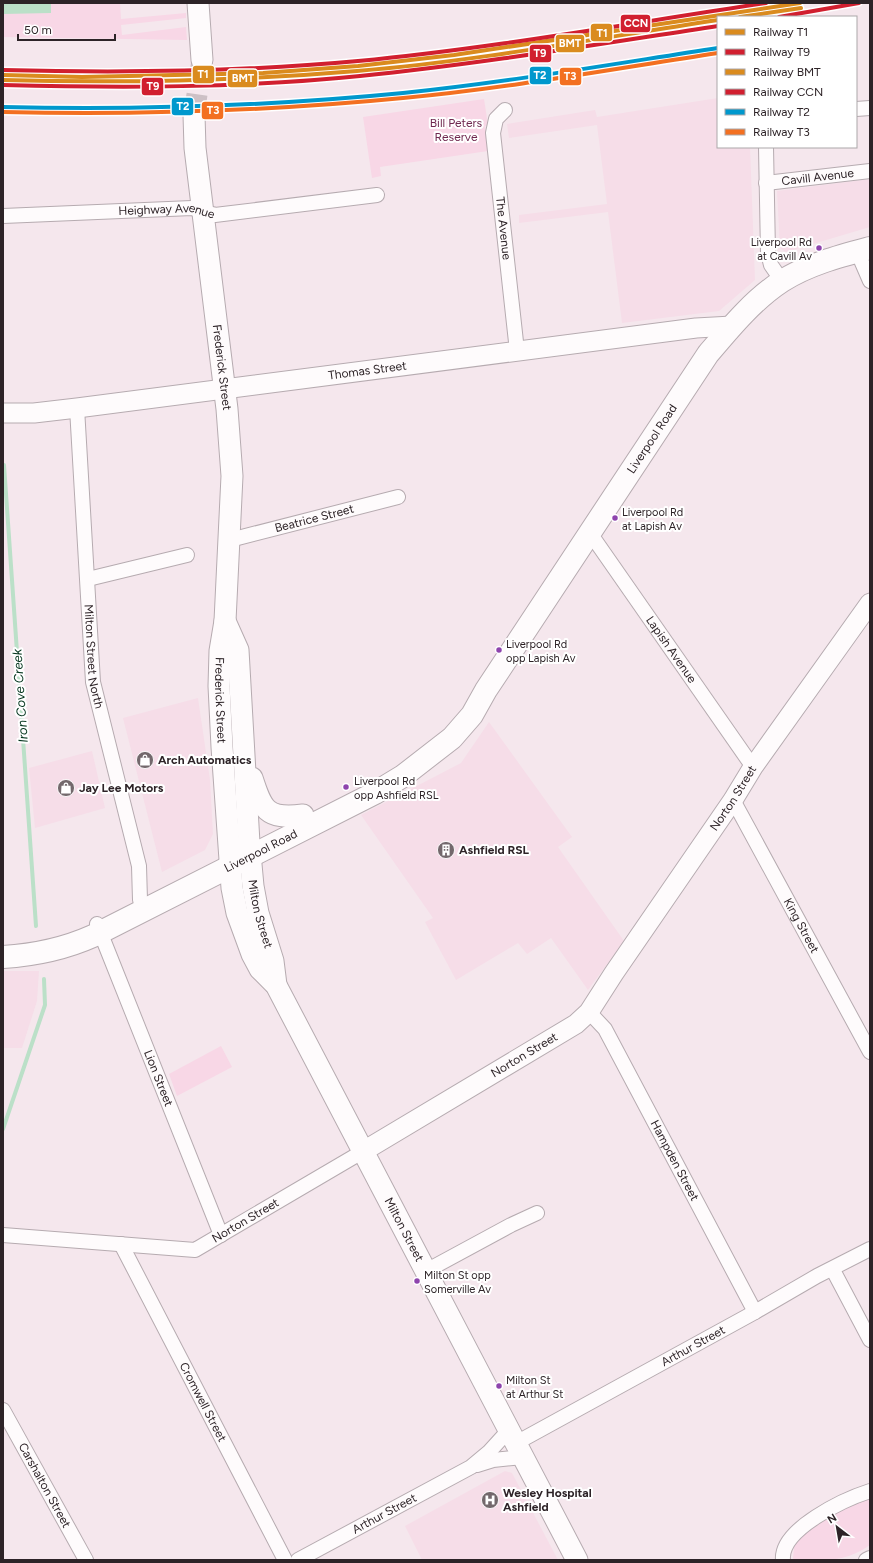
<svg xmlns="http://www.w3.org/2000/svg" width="873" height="1563" viewBox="0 0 873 1563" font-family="Figtree,sans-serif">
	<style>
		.built { fill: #f6dde8 }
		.green { fill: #f8d7e6 }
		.water { fill: #bbe0c8 }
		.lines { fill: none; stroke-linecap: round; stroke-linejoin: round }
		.stream { stroke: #bbe0c8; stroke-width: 4 }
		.primary-tunnel { stroke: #cdc0c5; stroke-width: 21; stroke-dasharray: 21 10; stroke-linecap: butt }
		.street-casing { stroke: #b6abb0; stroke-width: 16 }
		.secondary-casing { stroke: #b6abb0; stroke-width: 21 }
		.primary-casing { stroke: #b6abb0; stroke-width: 23 }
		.highway-casing { stroke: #b6abb0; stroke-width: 24 }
		.street { stroke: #fefbfc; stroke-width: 14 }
		.secondary { stroke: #fefbfc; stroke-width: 19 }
		.primary { stroke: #fefbfc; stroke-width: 21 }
		.highway { stroke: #fefbfc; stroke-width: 22 }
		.rail-1-casing { stroke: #fff; stroke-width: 7 }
		.rail-2-casing { stroke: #fff; stroke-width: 7 }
		.rail-3-casing { stroke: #fff; stroke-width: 7 }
		.rail-4-casing { stroke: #fff; stroke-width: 7 }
		.rail-5-casing { stroke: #fff; stroke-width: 7 }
		.rail-6-casing { stroke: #fff; stroke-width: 7 }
		.rail-1 { stroke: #da8b1e; stroke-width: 4 }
		.rail-2 { stroke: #d11f2f; stroke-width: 4 }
		.rail-3 { stroke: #da8b1e; stroke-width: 4 }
		.rail-4 { stroke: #d11f2f; stroke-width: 4 }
		.rail-5 { stroke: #0098cd; stroke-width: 4 }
		.rail-6 { stroke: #f37021; stroke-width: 4 }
		.bus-dot { fill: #8e44ad; stroke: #fff; stroke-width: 1.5 }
		.labels { text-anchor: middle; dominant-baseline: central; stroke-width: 4; stroke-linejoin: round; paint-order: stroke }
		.bus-label { font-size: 11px; fill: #2d2327; stroke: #fff; text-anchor: start }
		.park-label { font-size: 12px; fill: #6f284f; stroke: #fff }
		.street-label { font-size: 12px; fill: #2d2327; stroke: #fff }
		.poi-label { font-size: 12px; font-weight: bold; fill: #2d2327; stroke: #fff; text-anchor: start }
		.water-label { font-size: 13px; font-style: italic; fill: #06371f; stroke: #fff }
		.line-badge { stroke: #fff; stroke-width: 1.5 }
		.badge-label { font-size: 11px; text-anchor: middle; font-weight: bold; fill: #fff }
	</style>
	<rect width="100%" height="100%" fill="#f5e7ed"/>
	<!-- built -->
	<g class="built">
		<path d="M 718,98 L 718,147 L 750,147 L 755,280 L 719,311 L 622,323 L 608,212 L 519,223 L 519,215 L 607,204 L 597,125 L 509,138 L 507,124 L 595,110 L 597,117 Z"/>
		<path d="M 870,179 L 870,227 L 786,252 L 780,248 L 777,191 Z"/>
		<path d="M 198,698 L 210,780 L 213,834 L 205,850 L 162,872 L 123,718 Z"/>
		<path d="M 489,722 L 572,837 L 558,847 L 624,941 L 588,990 L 551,938 L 527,954 L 518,943 L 456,980 L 425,922 L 433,918 L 361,815 L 461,763 Z"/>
		<path d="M 92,751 L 105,808 L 35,828 L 29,768 Z"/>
		<path d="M 3,971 L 39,971 L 37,1001 L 22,1048 L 3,1048 Z"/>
		<path d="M 505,1471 L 512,1473 L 558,1560 L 422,1560 L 405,1526 Z"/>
	</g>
	<!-- green -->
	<g class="green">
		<path d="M 3,3 L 120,3 L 121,19 L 186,13 L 186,18 L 121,25 L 122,35 L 186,27 L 187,40 L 3,37 Z"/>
		<path d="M 484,99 L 488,125 L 485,126 L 488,151 L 380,167 L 381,176 L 372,178 L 363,117 Z"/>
		<path d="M 221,1046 L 232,1067 L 177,1096 L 169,1074 Z"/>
		<path d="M 870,1496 L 870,1545 C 845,1563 823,1560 794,1560 L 793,1558 L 795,1540 L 814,1523 Z"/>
	</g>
	<!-- water -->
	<path class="water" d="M 3,3 L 51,3 L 51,13 L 3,14 Z"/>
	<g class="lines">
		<!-- stream -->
		<g class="stream">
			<path d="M 4,465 L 36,926"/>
			<path d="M 3,1129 L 45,1005 L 44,979"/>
		</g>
		<!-- primary-tunnel -->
		<path class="primary-tunnel" d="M 194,115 L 202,60"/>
		<!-- street casing -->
		<g class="street-casing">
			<g id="street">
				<path d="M 856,109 L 870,108"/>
				<path id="s1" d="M 505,110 L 496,119 L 493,133 L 517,351"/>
				<path d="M 766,147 L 768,253 L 771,265 L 782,281"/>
				<path id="s2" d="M 766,183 L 870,171"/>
				<path id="s3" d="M 3,216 L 192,208 L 215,215 L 377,195"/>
				<path d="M 857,251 L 870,281"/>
				<path id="s4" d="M 77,408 L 93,682 L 139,866 L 140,900"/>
				<path id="s5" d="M 590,533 L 753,767"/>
				<path id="s6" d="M 230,540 L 398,497"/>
				<path d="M 88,579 L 187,555"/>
				<path id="s7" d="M 733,800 L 870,1052"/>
				<path id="s8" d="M 97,924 L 221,1235"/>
				<path id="s9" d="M 589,1012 L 605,1029 L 755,1312"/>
				<path id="s10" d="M 3,1235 L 195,1250 L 362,1152"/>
				<path id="s11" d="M 121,1244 L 285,1560"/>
				<path d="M 833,1270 L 870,1340"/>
				<path d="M 426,1271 L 511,1225 L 537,1213"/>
				<path id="s12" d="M 3,1410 L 86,1560"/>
				<path id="s13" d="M 516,1443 L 755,1312 L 817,1276 L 870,1249"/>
				<path d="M 477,1465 L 493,1460 L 523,1457"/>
				<path id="s14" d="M 298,1560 L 471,1467 L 489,1452 L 509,1430"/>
				<path d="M 783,1560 C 780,1529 845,1499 870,1491"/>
				<path d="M 866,1560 L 870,1558"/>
			</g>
		</g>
		<!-- secondary casing -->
		<g class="secondary-casing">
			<g id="secondary">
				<path id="s15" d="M 3,413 L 34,413 L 77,408 L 696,328 L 732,326"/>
				<path id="s16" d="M 362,1152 L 576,1024 L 589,1012 L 614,973 L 733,800 L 753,767 L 870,603"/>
			</g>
		</g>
		<!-- primary casing -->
		<g class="primary-casing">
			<g id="primary">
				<path d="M 198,3 L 202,60"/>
				<path id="s17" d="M 194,115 L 195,148 L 227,409 L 232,476 L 225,621 L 220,651 L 219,686 L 222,747 L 232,888 L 237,913 L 252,954 L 260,969 L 276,985 L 577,1560"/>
				<path id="s18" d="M 225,621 L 238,650 L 249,843 L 253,886 L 258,913 L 273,961 L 276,985"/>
				<path d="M 252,778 C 262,809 266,820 303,815"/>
			</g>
		</g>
		<!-- highway casing -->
		<g class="highway-casing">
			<g id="highway">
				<path id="s19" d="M 3,957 C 35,955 64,949 93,936 L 375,793 L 403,776 L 452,738 L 472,715 L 486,690 L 708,354 C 730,328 753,300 782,281 C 809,264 840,256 870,248"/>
			</g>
		</g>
		<!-- street -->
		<use href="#street" class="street"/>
		<!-- secondary -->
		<use href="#secondary" class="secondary"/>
		<!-- primary -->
		<use href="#primary" class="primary"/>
		<!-- highway -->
		<use href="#highway" class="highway"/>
		<!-- rail-1 casing -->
		<g class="rail-1-casing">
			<path id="rail-1" d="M 3,75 L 82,77 L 263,73 L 358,66 L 454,55 L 800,3"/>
		</g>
		<!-- rail-2 casing -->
		<g class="rail-2-casing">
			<g id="rail-2">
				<path d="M 779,17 L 859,3"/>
				<path d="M 3,85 C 122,88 242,88 360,76 C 480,64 599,44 718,26"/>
			</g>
		</g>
		<!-- rail-3 casing -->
		<g class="rail-3-casing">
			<g id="rail-3">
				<path d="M 740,17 L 801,8"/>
				<path d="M 3,80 C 121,83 239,81 357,71 C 478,61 598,38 718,20"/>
			</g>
		</g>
		<!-- rail-4 casing -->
		<g class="rail-4-casing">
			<path id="rail-4" d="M 3,70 C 121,73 240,72 358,61 C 495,48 631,23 766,3"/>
		</g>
		<!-- rail-5 casing -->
		<g class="rail-5-casing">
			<path id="rail-5" d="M 3,107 C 137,110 270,106 403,93 C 509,82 613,64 718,48"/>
		</g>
		<!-- rail-6 casing -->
		<g class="rail-6-casing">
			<path id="rail-6" d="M 3,112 C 137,115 270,111 403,98 C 509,88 613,69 718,53"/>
		</g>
		<!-- rail-1 -->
		<use href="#rail-1" class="rail-1"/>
		<!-- rail-2 -->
		<use href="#rail-2" class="rail-2"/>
		<!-- rail-3 -->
		<use href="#rail-3" class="rail-3"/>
		<!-- rail-4 -->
		<use href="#rail-4" class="rail-4"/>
		<!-- rail-5 -->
		<use href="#rail-5" class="rail-5"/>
		<!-- rail-6 -->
		<use href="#rail-6" class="rail-6"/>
	</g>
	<!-- icons -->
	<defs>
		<g id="shop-disc" transform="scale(0.9)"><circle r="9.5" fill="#73686c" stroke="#fff"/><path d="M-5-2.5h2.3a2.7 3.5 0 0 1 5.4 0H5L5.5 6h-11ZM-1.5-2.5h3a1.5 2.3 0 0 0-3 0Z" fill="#fff"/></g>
		<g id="building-disc" transform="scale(0.9)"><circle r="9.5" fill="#73686c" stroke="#fff"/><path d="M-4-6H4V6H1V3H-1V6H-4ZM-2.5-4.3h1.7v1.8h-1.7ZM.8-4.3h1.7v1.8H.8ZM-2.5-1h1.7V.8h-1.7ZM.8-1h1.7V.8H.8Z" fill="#fff"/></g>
		<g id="hospital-disc" transform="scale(0.9)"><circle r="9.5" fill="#73686c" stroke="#fff"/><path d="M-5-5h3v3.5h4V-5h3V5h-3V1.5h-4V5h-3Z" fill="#fff"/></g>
	</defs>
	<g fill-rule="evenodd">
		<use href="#shop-disc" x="145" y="760"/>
		<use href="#shop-disc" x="66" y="788"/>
		<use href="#building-disc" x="446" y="850"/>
		<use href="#hospital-disc" x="490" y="1500"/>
	</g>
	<!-- markers -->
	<g class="bus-dot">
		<circle cx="819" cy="248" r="3.5"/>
		<circle cx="615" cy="518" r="3.5"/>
		<circle cx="499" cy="650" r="3.5"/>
		<circle cx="346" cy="787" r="3.5"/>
		<circle cx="417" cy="1281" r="3.5"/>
		<circle cx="499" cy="1386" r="3.5"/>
	</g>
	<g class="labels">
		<!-- bus labels -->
		<g class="bus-label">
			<text x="812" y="242" text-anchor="end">Liverpool Rd<tspan x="812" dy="14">at Cavill Av</tspan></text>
			<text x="622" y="512">Liverpool Rd<tspan x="622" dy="14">at Lapish Av</tspan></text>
			<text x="506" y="644">Liverpool Rd<tspan x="506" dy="14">opp Lapish Av</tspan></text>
			<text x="354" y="781">Liverpool Rd<tspan x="354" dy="14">opp Ashfield RSL</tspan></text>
			<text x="424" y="1275">Milton St opp<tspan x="424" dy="14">Somerville Av</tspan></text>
			<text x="506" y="1380">Milton St<tspan x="506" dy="14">at Arthur St</tspan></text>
		</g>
		<!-- park labels -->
		<g class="park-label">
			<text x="456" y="123">Bill Peters<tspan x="456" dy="14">Reserve</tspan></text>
		</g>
		<!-- street labels -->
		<g class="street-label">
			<text stroke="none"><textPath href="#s2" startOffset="52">Cavill Avenue</textPath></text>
			<text stroke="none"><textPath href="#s3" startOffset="164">Heighway Avenue</textPath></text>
			<text stroke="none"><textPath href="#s1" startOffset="123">The Avenue</textPath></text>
			<text stroke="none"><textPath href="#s17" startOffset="254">Frederick Street</textPath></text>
			<text stroke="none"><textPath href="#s15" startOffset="367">Thomas Street</textPath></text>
			<text stroke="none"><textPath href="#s19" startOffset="864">Liverpool Road</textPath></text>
			<text stroke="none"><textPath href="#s6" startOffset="87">Beatrice Street</textPath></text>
			<text stroke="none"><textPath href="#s5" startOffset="142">Lapish Avenue</textPath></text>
			<text stroke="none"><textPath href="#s4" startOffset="249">Milton Street North</textPath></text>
			<text stroke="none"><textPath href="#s17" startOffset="588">Frederick Street</textPath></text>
			<text stroke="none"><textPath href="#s16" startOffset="525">Norton Street</textPath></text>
			<text stroke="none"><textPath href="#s19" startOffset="281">Liverpool Road</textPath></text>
			<text stroke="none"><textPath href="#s18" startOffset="297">Milton Street</textPath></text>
			<text stroke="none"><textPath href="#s7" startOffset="143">King Street</textPath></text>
			<text stroke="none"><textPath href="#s16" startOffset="189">Norton Street</textPath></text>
			<text stroke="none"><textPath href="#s8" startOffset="166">Lion Street</textPath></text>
			<text stroke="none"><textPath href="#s9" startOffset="172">Hampden Street</textPath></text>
			<text stroke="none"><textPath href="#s10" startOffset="251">Norton Street</textPath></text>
			<text stroke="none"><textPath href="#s17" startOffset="1161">Milton Street</textPath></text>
			<text stroke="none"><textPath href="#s13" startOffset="202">Arthur Street</textPath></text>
			<text stroke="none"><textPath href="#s11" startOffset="178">Cromwell Street</textPath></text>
			<text stroke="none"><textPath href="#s12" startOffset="86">Carshalton Street</textPath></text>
			<text stroke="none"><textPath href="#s14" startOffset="98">Arthur Street</textPath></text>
		</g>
		<!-- poi labels -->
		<g class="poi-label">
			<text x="158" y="760">Arch Automatics</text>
			<text x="79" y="788">Jay Lee Motors</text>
			<text x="459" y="850">Ashfield RSL</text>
			<text x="503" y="1493">Wesley Hospital<tspan x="503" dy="14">Ashfield</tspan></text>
		</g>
		<!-- water labels -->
		<g class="water-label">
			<text transform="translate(20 696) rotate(-94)">Iron Cove Creek</text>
		</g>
	</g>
	<g class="line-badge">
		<rect x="620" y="14" width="31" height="19" rx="4" fill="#d11f2f"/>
		<rect x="590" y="23" width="23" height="19" rx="4" fill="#da8b1e"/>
		<rect x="555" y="34" width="30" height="19" rx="4" fill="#da8b1e"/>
		<rect x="529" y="44" width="23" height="19" rx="4" fill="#d11f2f"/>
		<rect x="192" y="65" width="23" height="19" rx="4" fill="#da8b1e"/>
		<rect x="529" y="66" width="23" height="19" rx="4" fill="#0098cd"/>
		<rect x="559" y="67" width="23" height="19" rx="4" fill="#f37021"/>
		<rect x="227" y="69" width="31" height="19" rx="4" fill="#da8b1e"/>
		<rect x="141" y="77" width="23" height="19" rx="4" fill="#d11f2f"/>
		<rect x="171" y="97" width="23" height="19" rx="4" fill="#0098cd"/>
		<rect x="201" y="101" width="23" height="19" rx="4" fill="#f37021"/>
	</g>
	<g class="badge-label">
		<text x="636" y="27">CCN</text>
		<text x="602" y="37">T1</text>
		<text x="570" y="47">BMT</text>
		<text x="540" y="57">T9</text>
		<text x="203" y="78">T1</text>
		<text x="540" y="79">T2</text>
		<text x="570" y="80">T3</text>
		<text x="243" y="82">BMT</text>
		<text x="153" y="90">T9</text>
		<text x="183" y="110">T2</text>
		<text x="213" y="114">T3</text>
	</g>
	<!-- border -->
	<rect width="873" height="1563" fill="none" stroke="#2d2327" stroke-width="8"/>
	<!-- legend -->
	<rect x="717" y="16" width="140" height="132" fill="#ffffff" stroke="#aba7a9"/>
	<rect x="725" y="29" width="20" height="6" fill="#da8b1e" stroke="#aba7a9"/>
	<text x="753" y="36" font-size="12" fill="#2d2327">Railway T1</text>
	<rect x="725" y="49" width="20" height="6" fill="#d11f2f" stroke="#aba7a9"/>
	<text x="753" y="56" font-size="12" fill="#2d2327">Railway T9</text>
	<rect x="725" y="69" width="20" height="6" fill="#da8b1e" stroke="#aba7a9"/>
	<text x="753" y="76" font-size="12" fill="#2d2327">Railway BMT</text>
	<rect x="725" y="89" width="20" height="6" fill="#d11f2f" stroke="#aba7a9"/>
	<text x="753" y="96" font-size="12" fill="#2d2327">Railway CCN</text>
	<rect x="725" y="109" width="20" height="6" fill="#0098cd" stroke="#aba7a9"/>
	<text x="753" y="116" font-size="12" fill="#2d2327">Railway T2</text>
	<rect x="725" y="129" width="20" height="6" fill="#f37021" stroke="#aba7a9"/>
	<text x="753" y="136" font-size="12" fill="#2d2327">Railway T3</text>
	<!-- north arrow -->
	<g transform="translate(837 1527) rotate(329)" stroke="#ffffff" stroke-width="3" paint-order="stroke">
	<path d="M0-3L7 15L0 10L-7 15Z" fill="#2d2327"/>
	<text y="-6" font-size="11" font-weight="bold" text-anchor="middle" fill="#2d2327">N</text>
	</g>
	<!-- scale -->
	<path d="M18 34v6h97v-6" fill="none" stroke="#2d2327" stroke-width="2"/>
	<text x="24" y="34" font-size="12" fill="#2d2327" stroke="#ffffff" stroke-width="3" paint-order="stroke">50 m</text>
</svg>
